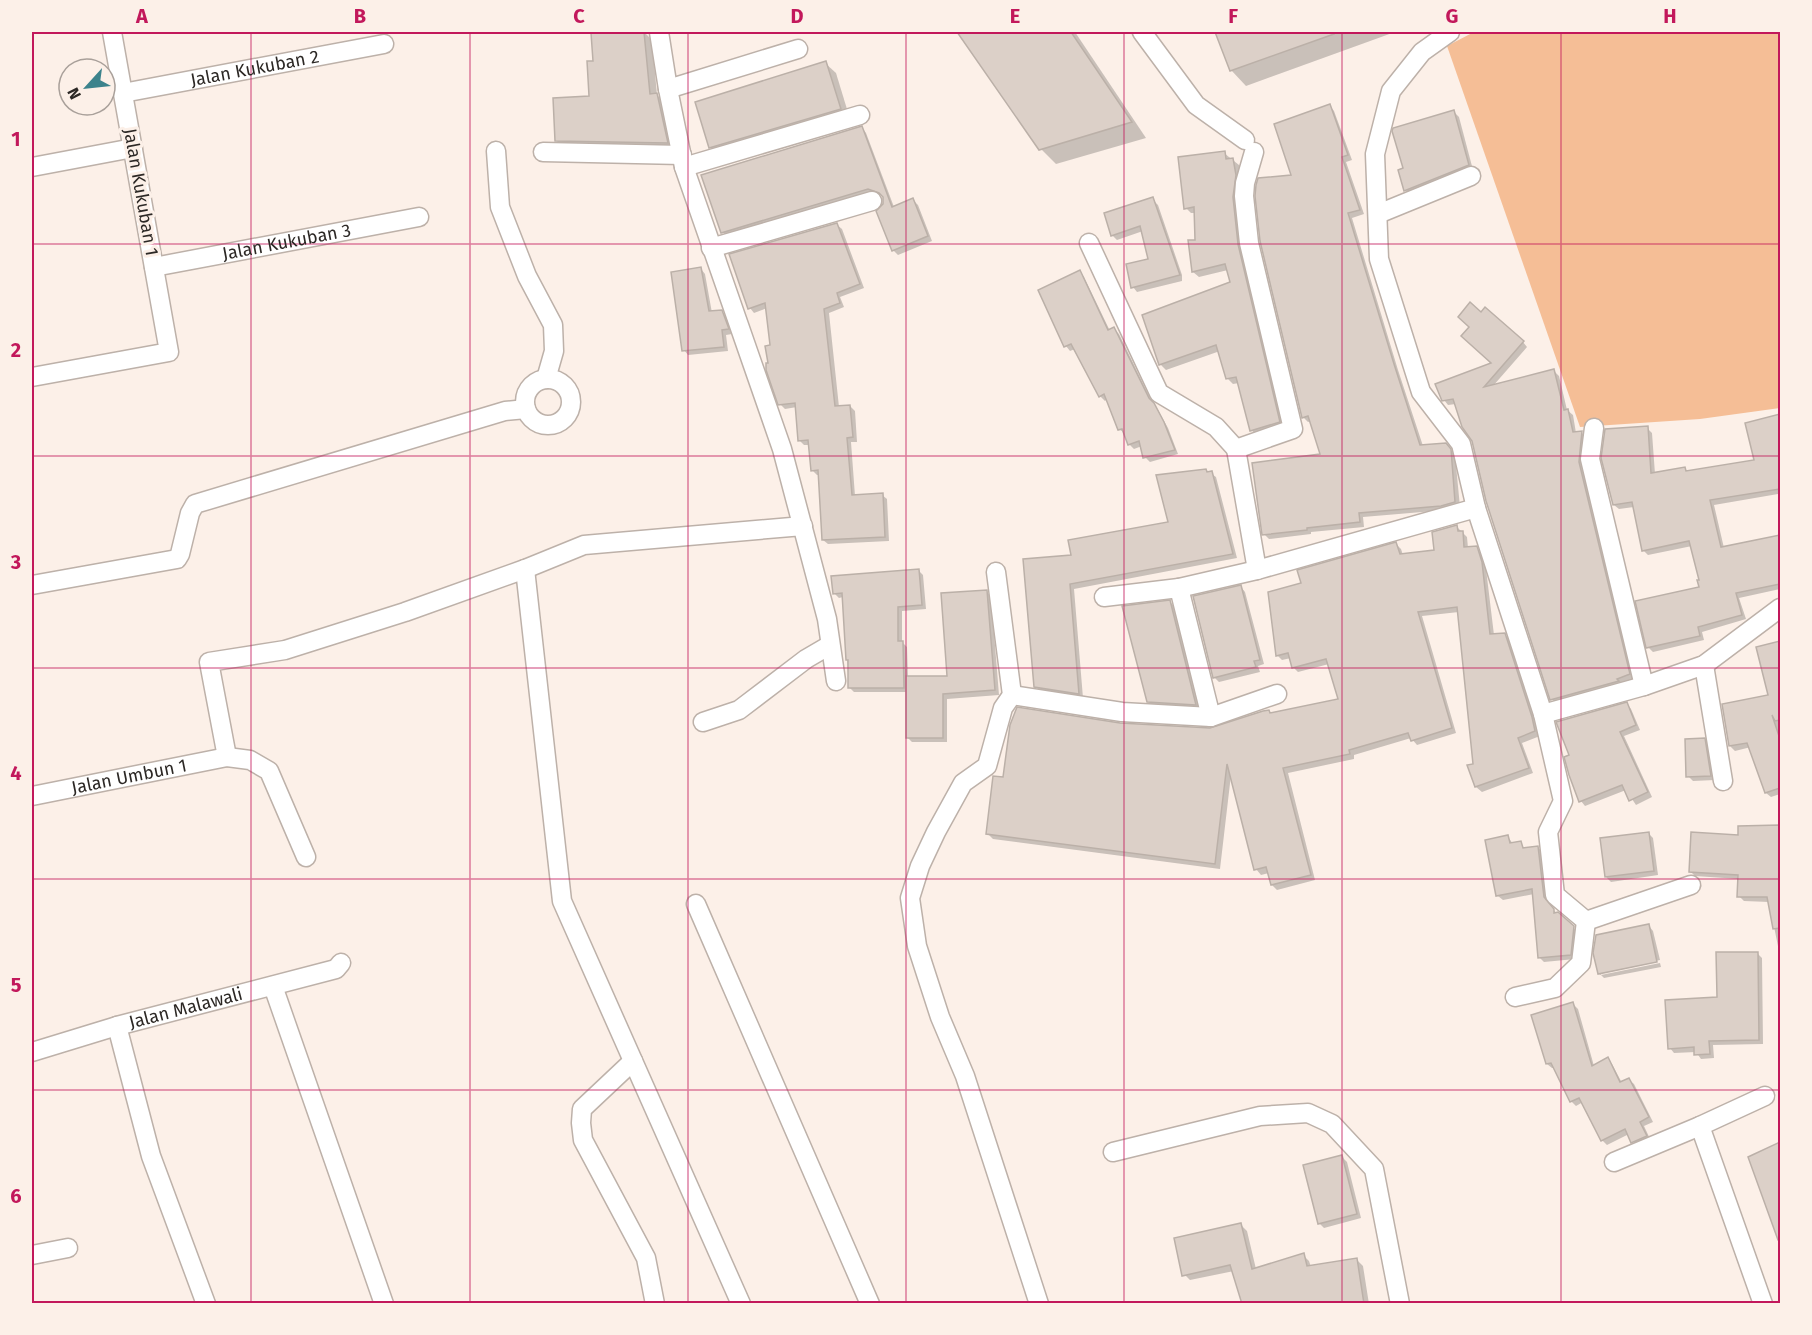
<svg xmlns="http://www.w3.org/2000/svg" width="1812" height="1335" viewBox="0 0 1812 1335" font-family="'Fira Sans',sans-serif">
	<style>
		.green { fill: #f5be96 }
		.shadow { fill: #0003 }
		.building { fill: #dcd0c8; stroke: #bbb0a8; stroke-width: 1.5 }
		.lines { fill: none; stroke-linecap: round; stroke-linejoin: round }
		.street-casing { stroke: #bdb1a9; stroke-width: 21 }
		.street { stroke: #fff; stroke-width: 18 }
		.grid { fill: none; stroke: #c2185b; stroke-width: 1.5; stroke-opacity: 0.55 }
		.labels { text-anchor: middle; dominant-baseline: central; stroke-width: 6; stroke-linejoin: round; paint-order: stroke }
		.street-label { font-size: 18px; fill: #2c2825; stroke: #fcf0e8 }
		.neatline { fill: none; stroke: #c2185b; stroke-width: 2 }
		.grid-label { font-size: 20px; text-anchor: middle; font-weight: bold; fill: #c2185b }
	</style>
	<rect width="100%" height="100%" fill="#fcf0e8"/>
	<!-- green -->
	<path class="green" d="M 1474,32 L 1777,32 L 1780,38 L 1780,408 L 1700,419 L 1580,427 L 1447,46 Z"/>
	<!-- shadow -->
	<g class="shadow">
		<path d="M 644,32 L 652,40 L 657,95 L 665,103 L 675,151 L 565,149 L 556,140 L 590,98 L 594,63 L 592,34 Z"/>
		<path d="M 959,32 L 1075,32 L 1146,138 L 1056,164 L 1041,149 Z"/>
		<path d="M 1217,32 L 1395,32 L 1246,86 L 1231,70 Z"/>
		<path d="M 825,63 L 836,73 L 850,119 L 721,157 L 711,147 Z"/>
		<path d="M 1330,106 L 1334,111 L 1352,160 L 1346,162 L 1364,214 L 1352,218 L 1398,370 L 1423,446 L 1450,449 L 1455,455 L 1460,507 L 1446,510 L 1363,517 L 1364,527 L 1311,532 L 1311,534 L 1269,539 L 1264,534 L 1322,455 L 1311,421 L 1308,422 L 1303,417 L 1293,176 Z"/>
		<path d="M 1454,112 L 1459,117 L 1473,170 L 1410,195 L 1406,190 L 1405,169 Z"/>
		<path d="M 862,128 L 866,133 L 894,207 L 913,200 L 918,205 L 932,241 L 898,255 L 893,250 L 884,196 L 874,193 L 728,237 L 723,232 Z"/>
		<path d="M 1224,153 L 1239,165 L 1284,427 L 1257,435 L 1251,430 L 1239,383 L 1233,384 L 1228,379 L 1220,351 L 1166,370 L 1161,365 L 1143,316 L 1232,283 L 1228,270 L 1199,277 L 1193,272 L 1190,242 L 1197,241 L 1196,213 L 1191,213 L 1186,208 Z"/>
		<path d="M 1153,200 L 1158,205 L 1182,275 L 1182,281 L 1137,292 L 1133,287 L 1150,260 L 1143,231 L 1117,240 L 1112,235 Z"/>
		<path d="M 837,225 L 842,229 L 864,288 L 840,297 L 844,307 L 829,313 L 839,407 L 850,406 L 855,411 L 857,442 L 851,442 L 855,496 L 882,495 L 887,499 L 889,541 L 828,544 L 823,540 L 820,475 L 817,475 L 812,470 L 810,445 L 804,445 L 800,441 L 797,407 L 785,409 L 780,404 L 769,365 L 772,346 L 767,308 L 754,313 L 750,308 Z"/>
		<path d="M 701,269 L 705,274 L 712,313 L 721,312 L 726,317 L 732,334 L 726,335 L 728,351 L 688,355 L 684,350 Z"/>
		<path d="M 1080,272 L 1084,277 L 1110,331 L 1114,329 L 1119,334 L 1153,404 L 1158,410 L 1168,428 L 1178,454 L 1150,462 L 1145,457 L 1142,446 L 1134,449 L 1129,444 L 1126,434 L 1119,429 L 1107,399 L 1105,401 L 1100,396 L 1075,349 L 1070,351 L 1066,346 Z"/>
		<path d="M 1523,342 L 1527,347 L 1493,386 L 1554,371 L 1559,376 L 1567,410 L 1573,415 L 1576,433 L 1582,433 L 1586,437 L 1634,679 L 1556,704 L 1552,699 L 1473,440 L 1456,404 L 1448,405 L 1444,400 Z"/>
		<path d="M 1780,416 L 1780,505 L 1778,494 L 1714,505 L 1724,548 L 1780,536 L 1780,589 L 1739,598 L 1746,619 L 1702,632 L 1704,640 L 1653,652 L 1648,647 L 1701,588 L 1692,546 L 1648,555 L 1643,550 L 1634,507 L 1619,509 L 1614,505 L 1647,428 L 1652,433 L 1655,474 L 1684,468 L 1688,472 L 1756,461 L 1746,424 Z"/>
		<path d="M 1206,470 L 1216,477 L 1237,558 L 1074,589 L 1083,698 L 1040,691 L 1035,686 L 1073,557 L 1170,523 Z"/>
		<path d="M 1457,527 L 1467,537 L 1468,548 L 1476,548 L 1481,553 L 1486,569 L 1494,635 L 1504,634 L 1509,639 L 1537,724 L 1540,736 L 1522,743 L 1533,773 L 1482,792 L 1476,787 L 1469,766 L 1474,765 L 1459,612 L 1422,616 L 1456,733 L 1417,745 L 1411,738 L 1354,755 L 1354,759 L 1288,773 L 1315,880 L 1277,890 L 1272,885 L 1269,873 L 1261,875 L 1256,869 L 1231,775 L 1220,869 L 993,839 L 988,834 L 1004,779 L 1120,725 L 1211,730 L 1269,711 L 1271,714 L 1340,700 L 1329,664 L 1298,672 L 1293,667 L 1291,658 L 1282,660 L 1277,655 L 1303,584 L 1396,544 L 1401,549 L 1403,555 L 1436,552 Z"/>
		<path d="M 919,571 L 923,575 L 926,609 L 902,611 L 902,642 L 907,647 L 908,677 L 949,678 L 986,591 L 991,596 L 999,695 L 947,699 L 947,742 L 912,742 L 907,737 L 908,692 L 854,692 L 849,687 L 843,597 L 839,598 L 834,593 Z"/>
		<path d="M 1241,587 L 1245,592 L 1264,664 L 1258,666 L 1260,672 L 1219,682 L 1214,677 Z"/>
		<path d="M 1170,602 L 1175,607 L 1200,709 L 1153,706 L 1148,701 Z"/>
		<path d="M 1780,678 L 1780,794 L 1771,797 L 1766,793 L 1751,747 L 1735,751 L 1730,746 L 1770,696 L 1766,680 Z"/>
		<path d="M 1627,704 L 1631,709 L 1640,730 L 1624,736 L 1652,797 L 1636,805 L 1626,790 L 1585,806 L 1581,801 L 1571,756 Z"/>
		<path d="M 1704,740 L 1709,745 L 1715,780 L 1693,781 L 1688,776 Z"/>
		<path d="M 1740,827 L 1780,827 L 1780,956 L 1769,902 L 1744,901 L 1739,896 L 1739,879 L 1695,876 L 1690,871 L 1740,836 Z"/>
		<path d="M 1648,833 L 1653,838 L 1658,875 L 1611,882 L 1606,877 Z"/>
		<path d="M 1508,837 L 1513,844 L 1520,843 L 1525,849 L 1538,847 L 1542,852 L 1548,903 L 1557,914 L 1578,932 L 1575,959 L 1544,962 L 1539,957 L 1534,894 L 1503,900 L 1498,896 Z"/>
		<path d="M 1649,926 L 1653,931 L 1660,960 L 1601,972 L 1601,975 L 1599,974 Z"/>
		<path d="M 1757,953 L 1762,958 L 1763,1044 L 1713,1045 L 1714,1058 L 1701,1059 L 1696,1052 L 1674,1053 L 1670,1048 L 1719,998 Z"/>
		<path d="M 1660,963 L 1661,967 L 1604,978 L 1601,975 Z"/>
		<path d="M 1573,1004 L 1578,1009 L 1594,1066 L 1608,1059 L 1612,1064 L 1622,1083 L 1629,1080 L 1634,1084 L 1653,1122 L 1644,1126 L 1651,1141 L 1637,1147 L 1629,1134 L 1607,1145 L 1602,1140 L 1583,1102 L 1576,1106 L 1571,1101 L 1555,1068 L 1552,1068 L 1547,1064 Z"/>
		<path d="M 1780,1144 L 1780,1241 L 1750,1158 Z"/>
		<path d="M 1342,1157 L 1347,1162 L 1361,1218 L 1324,1228 L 1319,1223 Z"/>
		<path d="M 1241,1225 L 1247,1231 L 1256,1269 L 1303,1255 L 1309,1261 L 1311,1267 L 1357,1260 L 1363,1266 L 1369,1304 L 1271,1304 L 1234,1271 L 1190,1280 L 1184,1274 Z"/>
	</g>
	<!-- building -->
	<g class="building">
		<path d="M 644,32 L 650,94 L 657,93 L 668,143 L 555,141 L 553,98 L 589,96 L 587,61 L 593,61 L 591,33 Z"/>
		<path d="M 957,32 L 1071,32 L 1132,122 L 1039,150 Z"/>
		<path d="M 1215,32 L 1333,32 L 1334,34 L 1230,71 Z"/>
		<path d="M 826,61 L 841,109 L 709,148 L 695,102 Z"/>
		<path d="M 1330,104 L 1348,155 L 1342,157 L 1360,210 L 1348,213 L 1394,364 L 1420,445 L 1446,443 L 1451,449 L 1455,502 L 1441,506 L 1359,513 L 1360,522 L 1307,528 L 1307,530 L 1262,535 L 1252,463 L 1320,454 L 1308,416 L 1302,418 L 1260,241 L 1255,196 L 1256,185 L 1258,178 L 1291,175 L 1274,124 Z"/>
		<path d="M 1454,110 L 1469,165 L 1404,191 L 1398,170 L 1403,168 L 1392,131 L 1393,128 Z"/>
		<path d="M 862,126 L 892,207 L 913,198 L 928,236 L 892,251 L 876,211 L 883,204 L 883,197 L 879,193 L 868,189 L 721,233 L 701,175 Z"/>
		<path d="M 1225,151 L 1226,159 L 1233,158 L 1236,175 L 1233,197 L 1238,244 L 1280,422 L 1250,431 L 1236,377 L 1226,379 L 1216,345 L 1159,365 L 1142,315 L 1230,282 L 1225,264 L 1192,272 L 1188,240 L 1195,240 L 1194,207 L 1184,209 L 1178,157 Z"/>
		<path d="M 1153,197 L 1180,275 L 1131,288 L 1126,264 L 1148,259 L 1140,226 L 1111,236 L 1104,213 Z"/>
		<path d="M 837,223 L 860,284 L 837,293 L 840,303 L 824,309 L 835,406 L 850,405 L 853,437 L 847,438 L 852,495 L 883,493 L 885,537 L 822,540 L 818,470 L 811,471 L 808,440 L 798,441 L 795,403 L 778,405 L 766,370 L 766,363 L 768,363 L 765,346 L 770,345 L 765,303 L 748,309 L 729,254 Z"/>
		<path d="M 701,267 L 709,311 L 722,310 L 729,329 L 722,330 L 724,347 L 682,351 L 671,272 Z"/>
		<path d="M 1080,270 L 1108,330 L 1114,327 L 1149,398 L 1154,403 L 1164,422 L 1175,450 L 1143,458 L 1139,441 L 1128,445 L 1122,429 L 1118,430 L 1104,394 L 1099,397 L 1071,344 L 1064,347 L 1038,290 Z"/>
		<path d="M 1470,302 L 1481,312 L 1485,307 L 1524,341 L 1484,387 L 1554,369 L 1564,410 L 1568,409 L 1573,432 L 1582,431 L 1579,462 L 1630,674 L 1617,679 L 1619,681 L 1550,700 L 1486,501 L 1472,441 L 1462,427 L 1453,399 L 1442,401 L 1435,384 L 1491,363 L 1461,336 L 1469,327 L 1458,317 Z"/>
		<path d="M 1780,414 L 1780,489 L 1710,500 L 1721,547 L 1780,535 L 1780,584 L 1736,593 L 1742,615 L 1698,627 L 1700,636 L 1646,648 L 1635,601 L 1699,587 L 1697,580 L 1699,580 L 1689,541 L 1642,551 L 1632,502 L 1613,505 L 1601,458 L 1605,429 L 1648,426 L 1651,473 L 1685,467 L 1686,471 L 1754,460 L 1745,423 Z"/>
		<path d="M 1206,469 L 1207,472 L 1212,471 L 1233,554 L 1070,584 L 1079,694 L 1034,687 L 1023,559 L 1071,555 L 1068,540 L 1168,522 L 1156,475 Z"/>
		<path d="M 1457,525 L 1458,531 L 1463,531 L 1464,547 L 1477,546 L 1482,562 L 1490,634 L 1505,633 L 1532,717 L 1535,731 L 1518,738 L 1529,768 L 1475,787 L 1467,765 L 1473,764 L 1457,607 L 1418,612 L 1452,728 L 1411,741 L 1408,733 L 1349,750 L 1350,754 L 1283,768 L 1311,875 L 1271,885 L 1266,867 L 1254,870 L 1227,764 L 1215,864 L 986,834 L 993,776 L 1003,777 L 1010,725 L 1017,707 L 1120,723 L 1210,728 L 1263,711 L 1269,710 L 1270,713 L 1338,699 L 1326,659 L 1292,668 L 1288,653 L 1276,656 L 1268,592 L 1301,583 L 1297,570 L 1396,542 L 1400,554 L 1434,550 L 1432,532 Z"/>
		<path d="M 919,569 L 922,605 L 898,607 L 898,641 L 903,641 L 904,688 L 848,688 L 848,660 L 846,660 L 842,593 L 833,594 L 831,576 Z"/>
		<path d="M 1241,585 L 1260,660 L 1254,661 L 1256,667 L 1213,678 L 1193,596 Z"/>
		<path d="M 987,590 L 995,690 L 943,694 L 943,738 L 906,738 L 906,676 L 947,676 L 941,593 Z"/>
		<path d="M 1170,600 L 1196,705 L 1147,702 L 1122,606 Z"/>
		<path d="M 1780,641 L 1780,720 L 1775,721 L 1772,715 L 1780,739 L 1780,788 L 1765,793 L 1747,743 L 1729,746 L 1722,704 L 1768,695 L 1756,647 Z"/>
		<path d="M 1627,702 L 1636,725 L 1620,732 L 1648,792 L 1629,801 L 1622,785 L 1579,802 L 1569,775 L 1564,757 L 1569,755 L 1556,722 Z"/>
		<path d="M 1705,738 L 1711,776 L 1686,777 L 1685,739 Z"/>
		<path d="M 1780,825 L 1780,928 L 1773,929 L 1767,897 L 1737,897 L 1738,875 L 1689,872 L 1691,832 L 1738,835 L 1738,826 Z"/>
		<path d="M 1649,832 L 1654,871 L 1605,877 L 1600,838 Z"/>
		<path d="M 1508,835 L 1510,843 L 1521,841 L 1523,848 L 1538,846 L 1544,897 L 1554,909 L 1554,913 L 1558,912 L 1574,926 L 1571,955 L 1538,958 L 1532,889 L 1496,896 L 1485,840 Z"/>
		<path d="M 1649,924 L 1657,962 L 1598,974 L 1593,953 L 1596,935 Z"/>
		<path d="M 1716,952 L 1758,952 L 1759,1040 L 1709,1041 L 1710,1054 L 1694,1055 L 1694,1047 L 1668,1049 L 1665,1000 L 1717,997 Z"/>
		<path d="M 1573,1002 L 1592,1066 L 1608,1057 L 1620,1082 L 1629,1078 L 1649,1117 L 1640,1122 L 1647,1136 L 1631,1143 L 1625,1129 L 1601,1141 L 1579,1098 L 1570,1102 L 1551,1063 L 1546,1064 L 1531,1015 Z"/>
		<path d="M 1780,1142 L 1780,1240 L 1778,1240 L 1748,1157 Z"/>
		<path d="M 1342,1155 L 1357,1214 L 1318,1224 L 1303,1165 Z"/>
		<path d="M 1241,1223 L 1252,1269 L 1304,1253 L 1307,1266 L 1357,1258 L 1364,1304 L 1242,1304 L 1230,1265 L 1182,1276 L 1174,1238 Z"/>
	</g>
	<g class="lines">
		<!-- street casing -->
		<g class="street-casing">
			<g id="street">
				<path d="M 659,32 L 668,89 L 684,167 L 782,449 L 827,619 L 836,681"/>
				<path d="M 1142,32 L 1196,105 L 1245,140"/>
				<path d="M 1450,32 L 1422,52 L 1391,91 L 1375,154 L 1379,259 L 1421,392 L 1461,444 L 1476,508 L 1543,714 L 1563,801 L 1548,832 L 1555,895 L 1586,921 L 1581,963 L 1555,988 L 1515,997"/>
				<path d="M 668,89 L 798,49"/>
				<path id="s1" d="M 123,93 L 384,44"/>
				<path d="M 496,151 L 500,207 L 527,276 L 553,325 L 554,351 L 546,379"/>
				<path d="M 543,152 L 682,155"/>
				<path d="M 1254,152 L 1245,183 L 1244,196 L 1249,243 L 1293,429 L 1236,449 L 1257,570"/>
				<path d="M 32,167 L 133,148"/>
				<path d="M 684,167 L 860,115"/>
				<path d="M 1378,214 L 1471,176"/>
				<path d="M 1089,243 L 1159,393 L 1216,427 L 1236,449"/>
				<path d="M 711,248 L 872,201"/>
				<path id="s2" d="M 154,267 L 419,217"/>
				<path d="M 32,377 L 169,352 L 112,32"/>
				<circle cx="548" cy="402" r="23"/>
				<path d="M 1594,428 L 1590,459 L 1644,686"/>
				<path d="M 525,569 L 562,901 L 741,1304"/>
				<path d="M 996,572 L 1012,695 L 1003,708 L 987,766 L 963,783 L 936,832 L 920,866 L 910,898 L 917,946 L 940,1017 L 965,1076 L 1039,1304"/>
				<path d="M 32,585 L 177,559 L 180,554 L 190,513 L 195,504 L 505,411 L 526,409"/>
				<path d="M 1104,597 L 1179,588"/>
				<path d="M 1704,665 L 1723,781"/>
				<path d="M 1012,695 L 1122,712 L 1211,717 L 1277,694"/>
				<path d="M 1543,714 L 1644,686 L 1704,665 L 1780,608"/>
				<path d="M 1211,717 L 1179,588 L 1257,570 L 1476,508"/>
				<path d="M 703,722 L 739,710 L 806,659 L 830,645"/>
				<path d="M 227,757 L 209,662 L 285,650 L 405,612 L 525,569 L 584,545 L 803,526"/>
				<path id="s3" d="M 32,796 L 227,757 L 250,760 L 269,771 L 306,857"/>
				<path d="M 696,904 L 870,1304"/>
				<path d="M 1586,921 L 1691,885"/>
				<path d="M 273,986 L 384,1304"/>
				<path d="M 117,1026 L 151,1156 L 206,1304"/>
				<path id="s4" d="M 32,1052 L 117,1026 L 336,969 L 341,963"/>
				<path d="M 633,1061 L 582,1109 L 581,1123 L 583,1140 L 646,1258 L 655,1304"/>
				<path d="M 1700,1126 L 1763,1304"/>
				<path d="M 1113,1152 L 1260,1116 L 1308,1113 L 1332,1124 L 1374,1169 L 1400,1304"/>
				<path d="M 1614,1162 L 1700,1126 L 1765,1096"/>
				<path d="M 32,1255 L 68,1248"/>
			</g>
		</g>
		<!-- street -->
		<use href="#street" class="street"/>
	</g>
	<!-- grid -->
	<path class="grid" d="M 251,32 L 251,1304M 470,32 L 470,1304M 688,32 L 688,1304M 906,32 L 906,1304M 1124,32 L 1124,1304M 1342,32 L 1342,1304M 1561,32 L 1561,1304M 32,244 L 1780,244M 32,456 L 1780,456M 32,668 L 1780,668M 32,879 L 1780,879M 32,1090 L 1780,1090"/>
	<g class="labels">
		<!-- street labels -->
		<g class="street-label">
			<text stroke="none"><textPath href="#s1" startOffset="134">Jalan Kukuban 2</textPath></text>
			<text transform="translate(141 192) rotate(80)">Jalan Kukuban 1</text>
			<text stroke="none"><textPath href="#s2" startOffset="135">Jalan Kukuban 3</textPath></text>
			<text stroke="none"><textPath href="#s3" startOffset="99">Jalan Umbun 1</textPath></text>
			<text stroke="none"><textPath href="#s4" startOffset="160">Jalan Malawali</textPath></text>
		</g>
	</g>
	<!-- border -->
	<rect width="1812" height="1335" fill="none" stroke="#fcf0e8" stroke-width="66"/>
	<!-- north arrow -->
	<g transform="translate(87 87) rotate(243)"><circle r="28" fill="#fcf0e8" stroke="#a9a09a" stroke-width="1.5"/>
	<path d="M0-4.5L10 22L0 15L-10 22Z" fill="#3c838c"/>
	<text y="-9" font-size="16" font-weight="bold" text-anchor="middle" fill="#2c2825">N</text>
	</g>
	<rect x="33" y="33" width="1746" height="1269" class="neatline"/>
	<g class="grid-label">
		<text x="142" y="23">A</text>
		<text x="360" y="23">B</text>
		<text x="579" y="23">C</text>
		<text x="797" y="23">D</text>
		<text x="1015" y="23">E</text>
		<text x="1233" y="23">F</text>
		<text x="1452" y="23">G</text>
		<text x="1670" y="23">H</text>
		<text x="16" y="146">1</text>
		<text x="16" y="357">2</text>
		<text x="16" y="569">3</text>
		<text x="16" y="780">4</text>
		<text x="16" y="992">5</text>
		<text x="16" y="1203">6</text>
	</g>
</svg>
